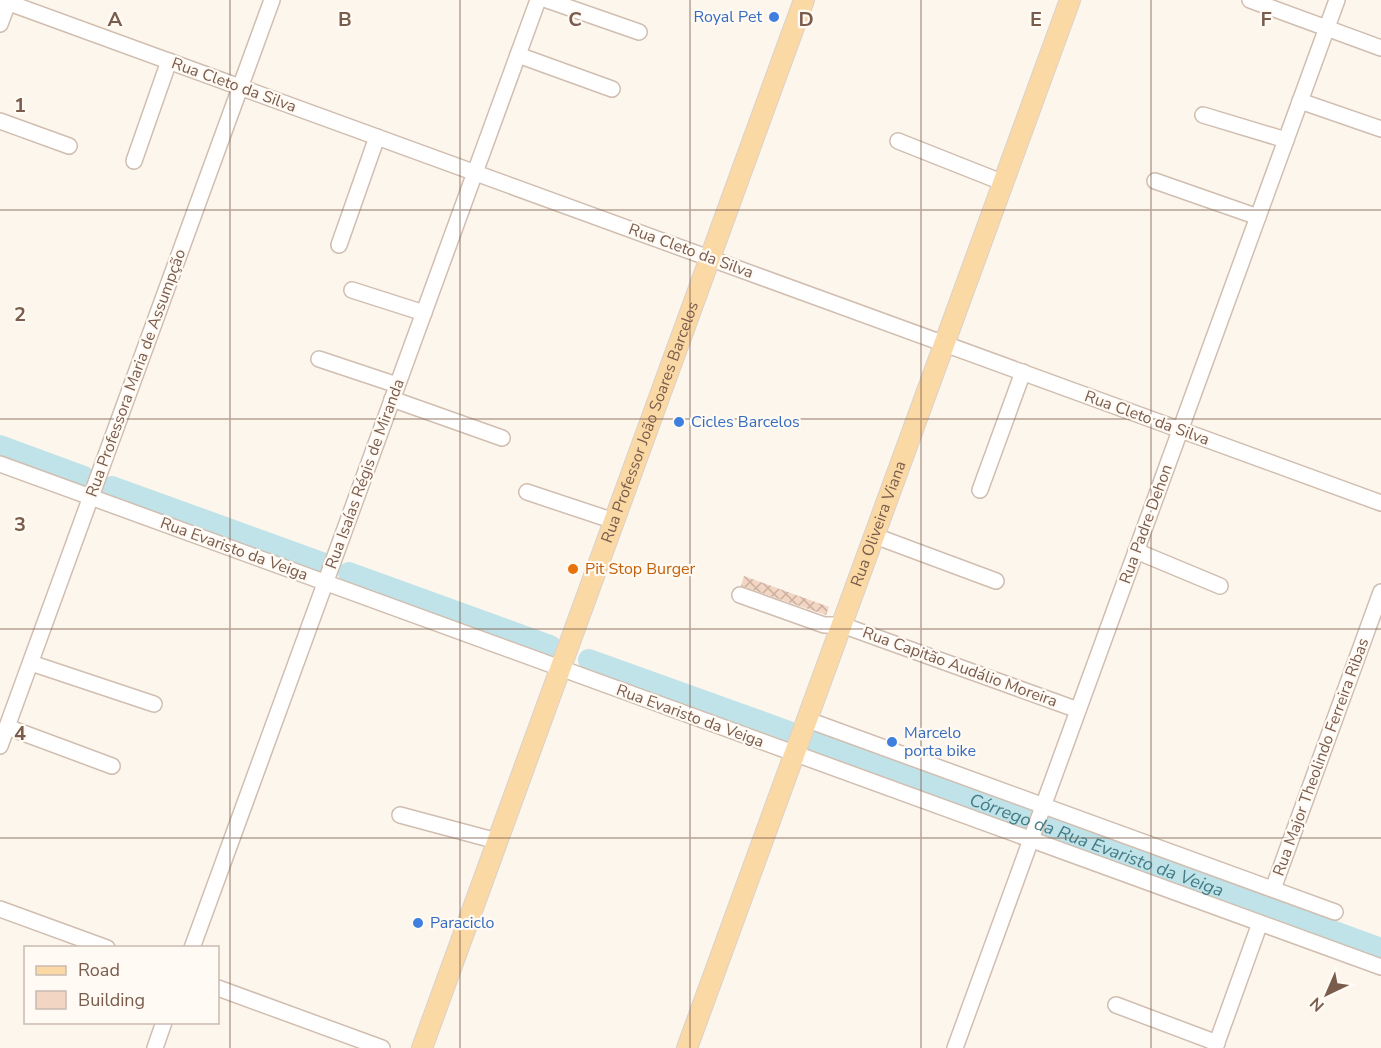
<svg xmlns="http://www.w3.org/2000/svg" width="1381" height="1048" viewBox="0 0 1381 1048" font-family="'Nunito Sans',sans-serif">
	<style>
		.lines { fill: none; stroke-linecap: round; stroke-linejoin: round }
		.river { stroke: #bfe3e8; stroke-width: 22 }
		.building { fill: url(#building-cross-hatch) }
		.minor-casing { stroke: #d1beb0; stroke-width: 18 }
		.major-casing { stroke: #dad1cd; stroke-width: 22 }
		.minor { stroke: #fff; stroke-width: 15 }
		.major { stroke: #fbd9a5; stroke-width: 20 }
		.grid { fill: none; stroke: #7a5c4d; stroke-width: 1.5; stroke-opacity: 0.55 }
		.shop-dot { fill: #3f7fe0; stroke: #fffaf3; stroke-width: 2 }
		.food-dot { fill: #e8710a; stroke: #fffaf3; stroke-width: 2 }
		.labels { text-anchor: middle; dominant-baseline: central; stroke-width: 4.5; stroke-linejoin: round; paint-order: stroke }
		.shop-label { font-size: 16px; fill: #366cbe; stroke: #fffaf3; text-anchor: start }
		.street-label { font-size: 16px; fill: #7a5c4d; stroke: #fffaf3 }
		.food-label { font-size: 16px; fill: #c56008; stroke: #fffaf3; text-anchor: start }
		.water-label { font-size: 18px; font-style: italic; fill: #437c86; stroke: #fffaf3 }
		.grid-label { font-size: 20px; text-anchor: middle; font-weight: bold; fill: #7a5c4d; stroke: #fffaf3; stroke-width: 4.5; stroke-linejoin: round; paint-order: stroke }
	</style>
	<defs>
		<pattern id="building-cross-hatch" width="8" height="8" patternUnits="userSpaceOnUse" patternTransform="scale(1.5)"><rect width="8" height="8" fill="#f3d5c3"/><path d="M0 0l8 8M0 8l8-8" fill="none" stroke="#cab0a1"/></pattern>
	</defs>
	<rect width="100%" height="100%" fill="#fdf6ec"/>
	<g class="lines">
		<!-- river -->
		<g class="river">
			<path d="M 0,446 L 84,477"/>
			<path d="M 112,487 L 322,563"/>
			<path d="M 349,573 L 550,646"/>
			<path d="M 589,660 L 789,732"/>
			<path id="s1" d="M 812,741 L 1381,949"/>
		</g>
	</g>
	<!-- building -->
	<path class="building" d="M 744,576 L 829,607 L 826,615 L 741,586 Z"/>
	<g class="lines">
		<!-- minor casing -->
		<g class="minor-casing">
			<g id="minor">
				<path d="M 1,0 L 1381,503"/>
				<path d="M 547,0 L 639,32"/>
				<path d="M 1250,0 L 1381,48"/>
				<path d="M 0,24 L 9,0"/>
				<path d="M 518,55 L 612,89"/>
				<path d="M 1300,101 L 1381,129"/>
				<path d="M 1203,115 L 1286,140"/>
				<path d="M 0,121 L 69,146"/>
				<path d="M 898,141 L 1004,183"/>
				<path d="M 134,161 L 169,61"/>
				<path d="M 1155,181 L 1258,217"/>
				<path d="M 339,245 L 377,137"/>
				<path d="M 352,290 L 424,313"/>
				<path d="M 319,359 L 397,385"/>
				<path d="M 392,399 L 502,438"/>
				<path d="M 0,464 L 1381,967"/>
				<path d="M 980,490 L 1023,372"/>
				<path d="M 527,492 L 614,521"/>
				<path d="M 875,536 L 996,581"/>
				<path d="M 1136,551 L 1220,586"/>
				<path d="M 740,595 L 824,625 L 842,625 L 1078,710"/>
				<path d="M 31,663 L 154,704"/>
				<path d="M 808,720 L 1335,912"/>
				<path d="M 7,727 L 112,766"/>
				<path d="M 0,746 L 272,0"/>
				<path d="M 400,815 L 497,841"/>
				<path d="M 1273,889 L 1381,592"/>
				<path d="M 0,909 L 107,948"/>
				<path d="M 192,948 L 538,0"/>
				<path d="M 218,988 L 382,1048"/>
				<path d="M 1116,1005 L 1217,1043"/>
				<path d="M 155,1048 L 164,1022"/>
				<path d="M 955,1048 L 1337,0"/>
				<path d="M 1215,1048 L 1260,923"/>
			</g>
		</g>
		<!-- major casing -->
		<g class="major-casing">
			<g id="major">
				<path id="s2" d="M 422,1048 L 804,0"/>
				<path id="s3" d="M 687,1048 L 1070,0"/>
			</g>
		</g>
		<!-- minor -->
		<use href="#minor" class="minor"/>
		<!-- major -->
		<use href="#major" class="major"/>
	</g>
	<!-- grid -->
	<path class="grid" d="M 230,0 L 230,1048M 460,0 L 460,1048M 690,0 L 690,1048M 921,0 L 921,1048M 1151,0 L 1151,1048M 0,210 L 1381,210M 0,419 L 1381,419M 0,629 L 1381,629M 0,838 L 1381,838"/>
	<!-- markers -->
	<g class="shop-dot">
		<circle cx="774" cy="17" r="6"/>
		<circle cx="679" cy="422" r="6"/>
		<circle cx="892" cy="742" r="6"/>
		<circle cx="418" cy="923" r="6"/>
	</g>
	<circle class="food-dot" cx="573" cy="569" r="6"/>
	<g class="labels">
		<!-- shop labels -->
		<g class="shop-label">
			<text x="762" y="17" text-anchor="end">Royal Pet</text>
			<text x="691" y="422">Cicles Barcelos</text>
			<text x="904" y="733">Marcelo<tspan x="904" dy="18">porta bike</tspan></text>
			<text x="430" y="923">Paraciclo</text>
		</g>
		<!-- street labels -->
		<g class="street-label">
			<text transform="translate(234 85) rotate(20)">Rua Cleto da Silva</text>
			<text transform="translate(691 251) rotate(20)">Rua Cleto da Silva</text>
			<text transform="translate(136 373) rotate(-70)">Rua Professora Maria de Assumpção</text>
			<text transform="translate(1147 418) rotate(20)">Rua Cleto da Silva</text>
			<text stroke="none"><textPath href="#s2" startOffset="666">Rua Professor João Soares Barcelos</textPath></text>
			<text transform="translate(365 474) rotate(-70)">Rua Isaías Régis de Miranda</text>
			<text stroke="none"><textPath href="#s3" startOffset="558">Rua Oliveira Viana</textPath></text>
			<text transform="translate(1146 524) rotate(-70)">Rua Padre Dehon</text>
			<text transform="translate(234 549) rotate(20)">Rua Evaristo da Veiga</text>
			<text transform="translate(960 667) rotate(20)">Rua Capitão Audálio Moreira</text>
			<text transform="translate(690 716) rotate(20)">Rua Evaristo da Veiga</text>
			<text transform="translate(1321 757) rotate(-70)">Rua Major Theolindo Ferreira Ribas</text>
		</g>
		<!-- food labels -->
		<g class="food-label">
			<text x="585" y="569">Pit Stop Burger</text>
		</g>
		<!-- water labels -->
		<g class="water-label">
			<text stroke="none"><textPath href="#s1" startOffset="303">Córrego da Rua Evaristo da Veiga</textPath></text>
		</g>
	</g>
	<g class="grid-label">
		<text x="115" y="26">A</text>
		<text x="345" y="26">B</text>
		<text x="575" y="26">C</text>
		<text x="806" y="26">D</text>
		<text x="1036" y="26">E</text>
		<text x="1266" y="26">F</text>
		<text x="20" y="112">1</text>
		<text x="20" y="321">2</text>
		<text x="20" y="531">3</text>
		<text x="20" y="740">4</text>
	</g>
	<!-- legend -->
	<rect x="24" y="946" width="195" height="78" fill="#fffaf3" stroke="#cabbb1" stroke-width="1.5"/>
	<rect x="36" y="966" width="30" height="9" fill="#fbd9a5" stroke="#cabbb1" stroke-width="1.5"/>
	<text x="78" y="976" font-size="18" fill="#7a5c4d">Road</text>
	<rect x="36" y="991" width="30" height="18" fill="#f3d5c3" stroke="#cabbb1" stroke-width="1.5"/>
	<text x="78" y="1006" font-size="18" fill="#7a5c4d">Building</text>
	<!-- north arrow -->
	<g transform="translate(1327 994) rotate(224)" stroke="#fffaf3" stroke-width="4.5" paint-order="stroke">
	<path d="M0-4.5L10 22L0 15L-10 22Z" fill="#7a5c4d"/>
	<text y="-9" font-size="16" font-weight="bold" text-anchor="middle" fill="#7a5c4d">N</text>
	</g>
</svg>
